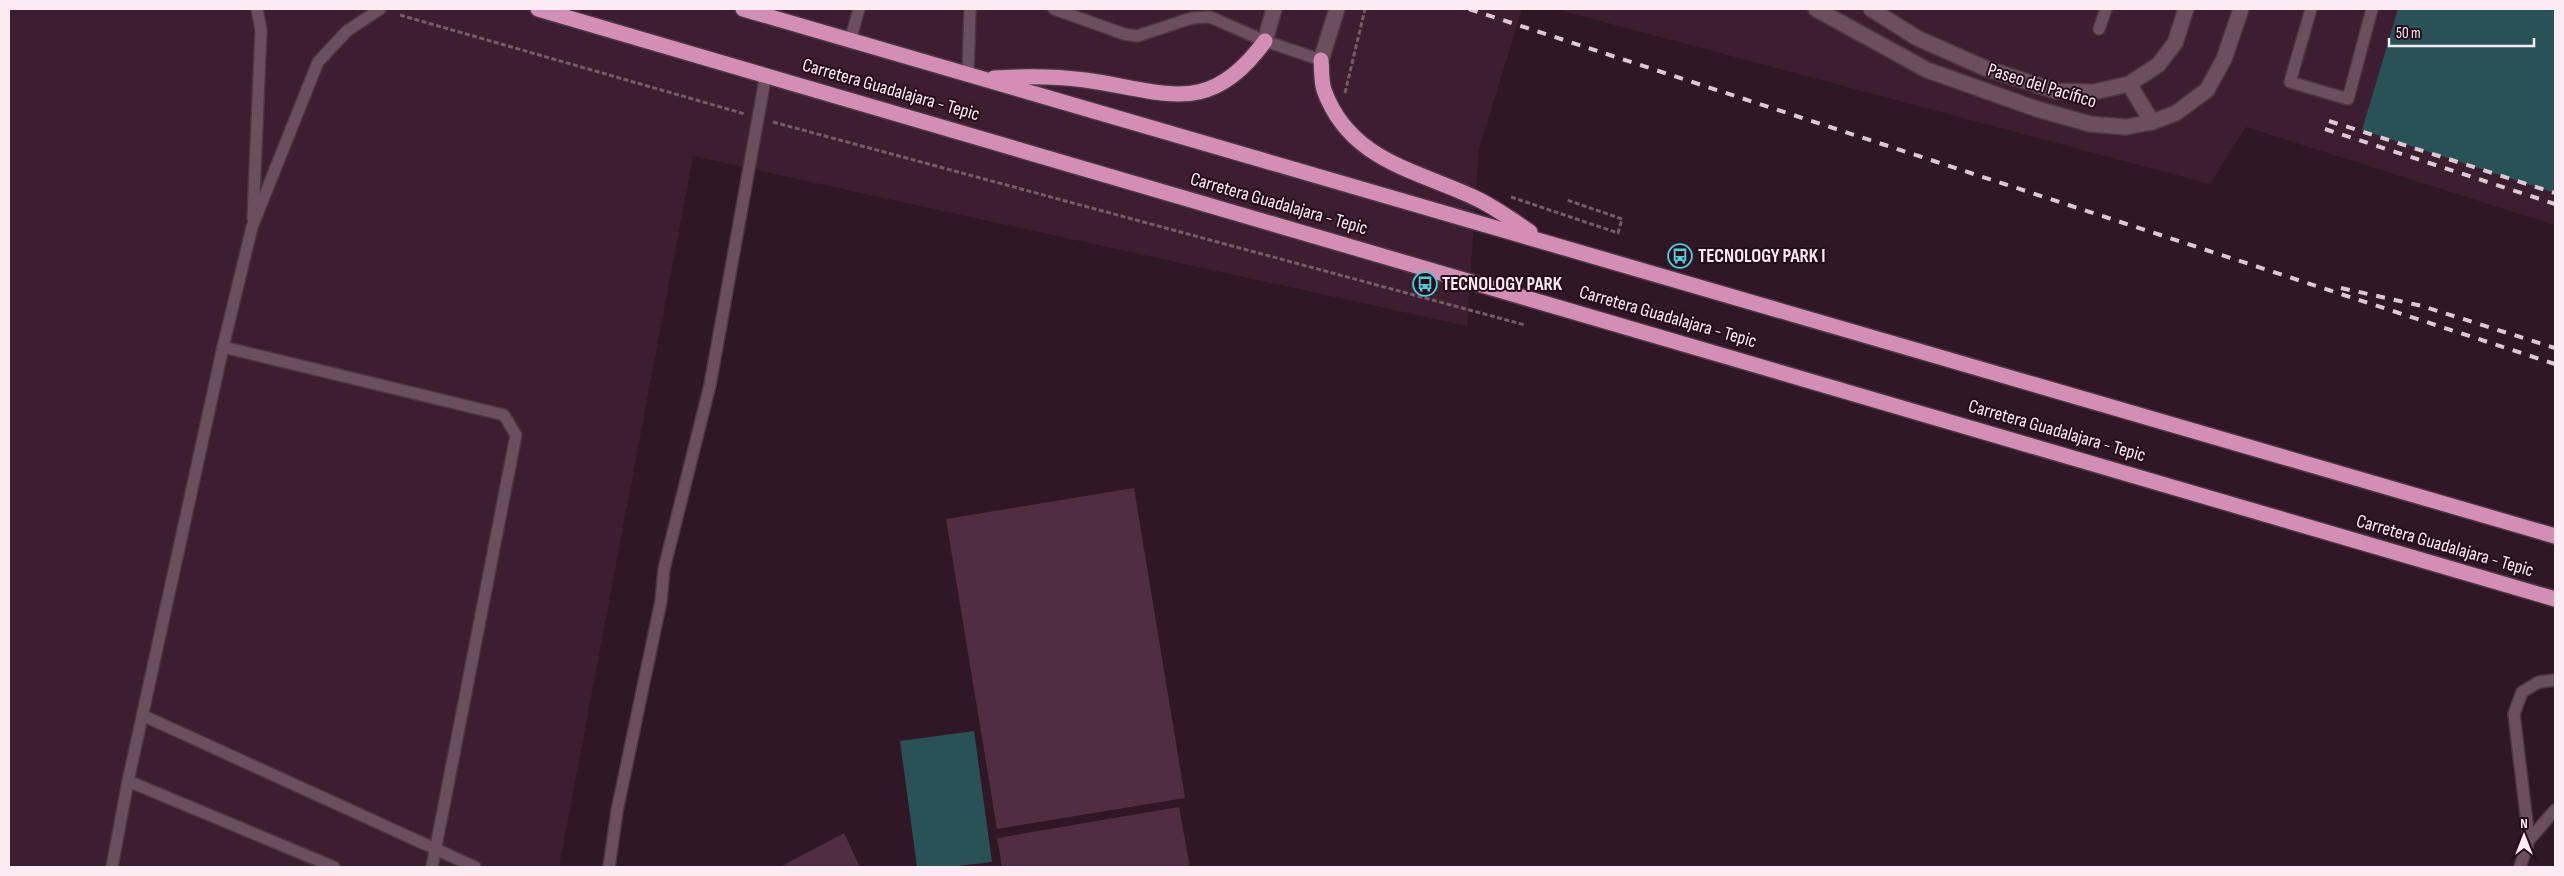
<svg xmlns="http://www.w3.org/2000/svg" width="2564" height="876" viewBox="0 0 2564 876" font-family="'Sofia Sans Condensed',sans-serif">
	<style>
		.built { fill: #3d1d30 }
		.green { fill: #502d41 }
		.building { fill: #285256 }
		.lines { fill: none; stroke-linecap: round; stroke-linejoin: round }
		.lane-casing { stroke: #4d3543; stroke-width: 14 }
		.street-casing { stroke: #4d3543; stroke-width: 18 }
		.highway-casing { stroke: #4d3543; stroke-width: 18 }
		.path { stroke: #735c69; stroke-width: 3; stroke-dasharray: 5 2.5; stroke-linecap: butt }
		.lane { stroke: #6b4f5e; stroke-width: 11 }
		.street { stroke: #6b4f5e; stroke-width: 15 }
		.highway { stroke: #d28eb4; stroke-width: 15 }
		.rail { stroke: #dcc8d2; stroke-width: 4; stroke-dasharray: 9 9; stroke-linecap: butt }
		.labels { text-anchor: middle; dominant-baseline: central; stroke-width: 4; stroke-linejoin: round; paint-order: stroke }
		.street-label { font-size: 19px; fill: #fdebf4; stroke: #260d1c }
		.poi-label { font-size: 19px; font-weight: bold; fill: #fdebf4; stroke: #260d1c; text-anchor: start }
	</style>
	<rect width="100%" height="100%" fill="#301726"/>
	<!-- built -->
	<g class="built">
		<path d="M 9,9 L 1522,9 L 1479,149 L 1467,326 L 693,156 L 559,867 L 9,867 Z"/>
		<path d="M 1555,9 L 2555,9 L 2555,225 L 2246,127 L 2210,184 Z"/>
	</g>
	<!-- green -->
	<g class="green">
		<path d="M 1134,488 L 1185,798 L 997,829 L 946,519 Z"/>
		<path d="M 1179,807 L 1190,867 L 1002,867 L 997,838 Z"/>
		<path d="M 844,833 L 860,867 L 780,867 Z"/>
	</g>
	<!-- building -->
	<g class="building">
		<path d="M 2398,9 L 2555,9 L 2555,193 L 2362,130 Z"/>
		<path d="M 974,731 L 992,862 L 950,867 L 917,867 L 900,741 Z"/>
	</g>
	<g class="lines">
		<!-- lane casing -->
		<g class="lane-casing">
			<g id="lane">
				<path d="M 1054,9 L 1124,34 L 1137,36 L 1192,18 L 1210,17 L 1265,41 L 1321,60"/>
				<path d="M 2311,9 L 2290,82 L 2348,99 L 2372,9"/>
				<path d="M 2099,29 L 2106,9"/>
				<path d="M 850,41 L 859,9"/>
				<path d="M 968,74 L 970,9"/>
				<path d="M 253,218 L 261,30 L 257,9"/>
				<path d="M 223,347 L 504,415 L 516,435 L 432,867"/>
				<path d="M 144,716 L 475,867"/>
				<path d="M 128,781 L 334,867"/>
				<path d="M 2529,840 L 2555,810"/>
				<path d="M 112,867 L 128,781 L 223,347 L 252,227 L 318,62 L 347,31 L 380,9"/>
				<path d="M 609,867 L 617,811 L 661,601 L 664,569 L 710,385 L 766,74"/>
				<path d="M 2520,867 L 2529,840 L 2514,714 L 2522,692 L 2539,682 L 2555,680"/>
			</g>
		</g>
		<!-- street casing -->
		<g class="street-casing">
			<g id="street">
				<path d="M 1816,9 L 1927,70 L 2037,109 L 2090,124 L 2126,127 L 2152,122 L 2176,113 L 2207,90 L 2224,59 L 2241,9"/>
				<path d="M 1871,9 L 1917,38 L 1985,68 L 2056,91 L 2094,92 L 2129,84 L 2158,65 L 2175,43 L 2186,9"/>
				<path d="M 1265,41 L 1274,9"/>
				<path d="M 1321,60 L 1337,9"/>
				<path d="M 2129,84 L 2152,122"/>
			</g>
		</g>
		<!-- highway casing -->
		<g class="highway-casing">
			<g id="highway">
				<path d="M 538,9 L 2555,599"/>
				<path d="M 743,9 L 2555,536"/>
				<path d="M 1321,60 C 1322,69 1321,81 1324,90 C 1349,159 1412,169 1471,196 C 1492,205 1511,219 1530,232"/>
				<path d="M 994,78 C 1024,76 1054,76 1085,80 C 1166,91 1208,119 1265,41"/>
			</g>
		</g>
		<!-- path -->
		<g class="path">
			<path d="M 400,15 L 745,114"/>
			<path d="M 1345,93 L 1365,9"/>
			<path d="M 773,122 L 1525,325"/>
			<path d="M 1511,197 L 1618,233 L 1622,219 L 1567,200"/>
		</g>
		<!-- lane -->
		<use href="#lane" class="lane"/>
		<!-- street -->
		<use href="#street" class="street"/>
		<!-- highway -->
		<use href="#highway" class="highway"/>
		<!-- rail -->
		<g class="rail">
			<path d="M 1469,9 L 2555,364"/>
			<path d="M 2329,121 L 2555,193"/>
			<path d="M 2325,129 L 2555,204"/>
			<path d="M 2341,288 L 2422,306 L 2555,348"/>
		</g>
	</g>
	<!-- icons -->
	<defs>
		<g id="bus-ring" transform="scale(1.25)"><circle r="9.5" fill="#260d1c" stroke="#52ccd6" stroke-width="1.5"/><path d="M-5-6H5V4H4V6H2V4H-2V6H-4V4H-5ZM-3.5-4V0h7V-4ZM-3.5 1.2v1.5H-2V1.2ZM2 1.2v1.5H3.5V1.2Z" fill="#52ccd6"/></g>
	</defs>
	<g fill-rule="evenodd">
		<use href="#bus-ring" x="1680" y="256"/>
		<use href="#bus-ring" x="1425" y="284"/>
	</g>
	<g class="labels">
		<!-- street labels -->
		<g class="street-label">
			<text transform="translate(2042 86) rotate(17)">Paseo del Pacífico</text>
			<text transform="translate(891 90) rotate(16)">Carretera Guadalajara - Tepic</text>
			<text transform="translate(1279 204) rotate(16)">Carretera Guadalajara - Tepic</text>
			<text transform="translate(1668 317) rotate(16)">Carretera Guadalajara - Tepic</text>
			<text transform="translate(2057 431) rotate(16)">Carretera Guadalajara - Tepic</text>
			<text transform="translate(2445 546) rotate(16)">Carretera Guadalajara - Tepic</text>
		</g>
		<!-- poi labels -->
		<g class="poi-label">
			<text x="1698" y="256">TECNOLOGY PARK I</text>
			<text x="1442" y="284">TECNOLOGY PARK</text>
		</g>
	</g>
	<!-- border -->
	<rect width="2564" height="876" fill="none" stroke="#fdebf4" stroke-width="20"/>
	<!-- north arrow -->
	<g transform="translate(2524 836)" stroke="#260d1c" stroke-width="4" paint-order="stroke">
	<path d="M0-4L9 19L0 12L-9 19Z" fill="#fdebf4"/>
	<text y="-8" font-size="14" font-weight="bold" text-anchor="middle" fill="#fdebf4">N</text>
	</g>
	<!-- scale -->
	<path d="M2389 38v8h145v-8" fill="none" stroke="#fdebf4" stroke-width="2.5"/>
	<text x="2396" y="38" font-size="15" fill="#fdebf4" stroke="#260d1c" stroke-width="4" paint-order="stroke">50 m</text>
</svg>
